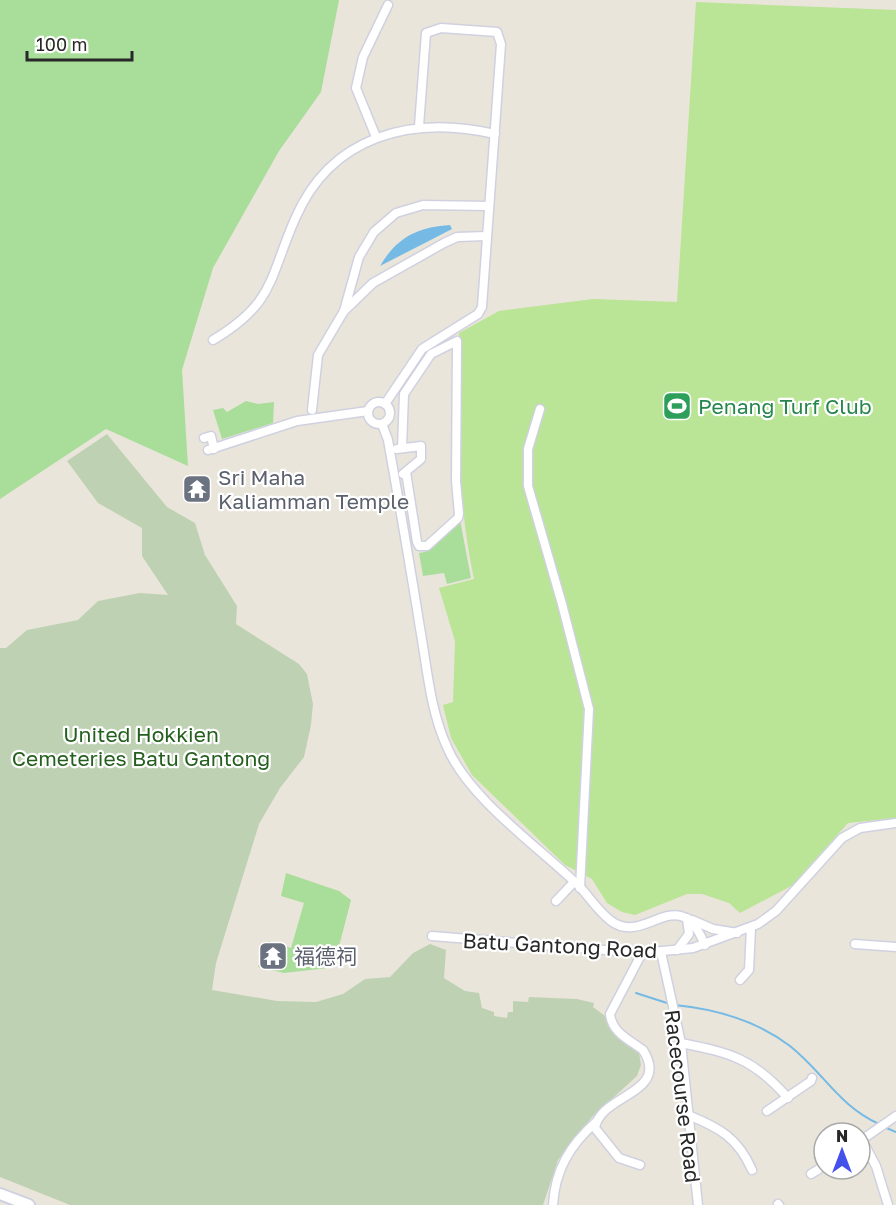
<svg xmlns="http://www.w3.org/2000/svg" width="896" height="1205" viewBox="0 0 896 1205" font-family="'Golos Text','Noto Sans SC',sans-serif">
	<style>
		.green { fill: #a9dd9a }
		.cemetery { fill: #bed2b3 }
		.pitch { fill: #bae496 }
		.water { fill: #74bae5 }
		.lines { fill: none; stroke-linecap: round; stroke-linejoin: round }
		.stream { stroke: #74bae5; stroke-width: 2 }
		.minor-casing { stroke: #d0d1e0; stroke-width: 11 }
		.tertiary-casing { stroke: #d0d1e0; stroke-width: 14 }
		.minor { stroke: #fff; stroke-width: 8 }
		.tertiary { stroke: #fff; stroke-width: 10 }
		.labels { text-anchor: middle; dominant-baseline: central; stroke-width: 4.5; stroke-linejoin: round; paint-order: stroke }
		.leisure-label { font-size: 21px; fill: #27864d; stroke: #fff; text-anchor: start }
		.worship-label { font-size: 21px; fill: #5b616d; stroke: #fff; text-anchor: start }
		.park-label { font-size: 21px; fill: #245f1e; stroke: #fff }
		.street-label { font-size: 21px; fill: #282828; stroke: #fff }
	</style>
	<rect width="100%" height="100%" fill="#eae5da"/>
	<!-- green -->
	<g class="green">
		<path d="M 0,0 L 339,0 L 321,92 L 279,151 L 213,268 L 182,370 L 188,466 L 106,429 L 0,499 Z"/>
		<path d="M 246,401 L 258,404 L 274,402 L 273,423 L 222,439 L 213,410 L 223,408 L 227,412 Z"/>
		<path d="M 460,520 L 471,578 L 447,584 L 444,573 L 423,576 L 419,553 L 425,552 Z"/>
		<path d="M 286,873 L 339,891 L 351,900 L 336,958 L 333,965 L 328,968 L 284,973 L 258,967 L 268,941 L 291,948 L 304,903 L 281,896 Z"/>
	</g>
	<!-- cemetery -->
	<path class="cemetery" d="M 107,434 L 167,507 L 195,523 L 205,555 L 237,606 L 236,624 L 299,664 L 307,674 L 313,704 L 311,725 L 304,757 L 280,788 L 259,824 L 216,963 L 212,990 L 277,1001 L 316,1002 L 343,994 L 365,979 L 390,977 L 413,953 L 430,944 L 446,950 L 444,978 L 465,991 L 479,993 L 482,1008 L 494,1012 L 494,1016 L 507,1018 L 508,1012 L 513,1012 L 513,1001 L 528,1002 L 529,997 L 577,999 L 594,1003 L 593,1007 L 605,1016 L 615,1035 L 639,1052 L 641,1065 L 637,1076 L 592,1117 L 558,1160 L 543,1205 L 70,1205 L 0,1177 L 0,648 L 6,648 L 27,630 L 78,620 L 98,601 L 140,593 L 168,595 L 142,556 L 142,528 L 98,503 L 67,461 Z"/>
	<!-- pitch -->
	<path class="pitch" d="M 696,2 L 896,10 L 896,818 L 848,823 L 793,885 L 740,913 L 729,903 L 702,894 L 687,894 L 635,915 L 622,912 L 607,903 L 592,879 L 565,865 L 472,775 L 451,738 L 443,705 L 453,702 L 455,641 L 439,588 L 474,579 C 456,496 459,417 459,333 L 499,311 L 593,299 L 677,302 Z"/>
	<!-- water -->
	<path class="water" d="M 450,225 L 452,229 L 380,266 C 397,237 418,227 450,225 Z"/>
	<g class="lines">
		<!-- stream -->
		<g class="stream">
			<path d="M 636,993 L 670,1004"/>
			<path d="M 675,1005 C 716,1009 757,1021 790,1046 C 824,1073 838,1105 879,1124"/>
			<path d="M 884,1127 L 896,1132"/>
		</g>
		<!-- minor casing -->
		<g class="minor-casing">
			<g id="minor">
				<path d="M 376,137 L 356,88 L 363,57 L 388,5"/>
				<path d="M 344,311 L 373,283 L 444,243 L 457,237 L 487,236"/>
				<path d="M 213,340 C 275,303 269,278 295,219 C 331,135 412,115 495,134"/>
				<circle cx="379" cy="413" r="11"/>
				<path d="M 385,404 L 422,349 L 478,314 L 482,307 L 501,44 L 497,32 L 441,28 L 426,33 L 419,126"/>
				<path d="M 540,409 L 528,449 L 528,486 L 562,604 L 589,709 L 580,888"/>
				<path d="M 312,410 L 318,355 L 344,311 L 359,257 L 374,232 L 396,213 L 423,205 L 489,206"/>
				<path d="M 382,424 L 388,440 C 399,502 410,565 420,628 C 427,667 430,710 447,747 C 469,799 539,847 580,887 C 590,898 599,912 611,921 C 646,947 678,879 705,945"/>
				<path d="M 204,438 L 211,436 L 214,449"/>
				<path d="M 402,448 L 404,394 L 431,354 L 457,341 L 456,481 L 459,514 L 458,518 L 427,546 L 419,546 L 417,542 L 406,472"/>
				<path d="M 397,449 L 421,446 L 421,459 L 403,474"/>
				<path d="M 208,450 L 297,421 L 368,411"/>
				<path d="M 556,901 L 574,882"/>
				<path d="M 692,920 L 713,929 L 737,933"/>
				<path d="M 432,936 L 642,953 L 693,948 L 758,924 L 776,911 L 842,838 L 860,828 L 896,823"/>
				<path d="M 855,944 L 896,947"/>
				<path d="M 677,950 L 689,934 L 687,918"/>
				<path d="M 661,952 L 681,1043 L 698,1205"/>
				<path d="M 740,980 L 749,970 L 751,928"/>
				<path d="M 681,1043 C 730,1053 753,1058 788,1098"/>
				<path d="M 767,1111 L 811,1081 L 812,1078"/>
				<path d="M 688,1115 C 720,1128 738,1138 752,1170"/>
				<path d="M 862,1140 L 876,1166 L 888,1205"/>
				<path d="M 860,1141 L 896,1116"/>
				<path d="M 640,1165 L 619,1158 L 595,1128 C 600,1094 671,1094 643,1050 C 630,1040 612,1033 610,1014 L 642,953"/>
				<path d="M 811,1174 L 824,1166"/>
				<path d="M 778,1204 L 779,1205"/>
				<path d="M 553,1205 C 555,1170 570,1145 596,1122"/>
			</g>
		</g>
		<!-- tertiary casing -->
		<g class="tertiary-casing">
			<path id="tertiary" d="M 0,1194 L 29,1205"/>
		</g>
		<!-- minor -->
		<use href="#minor" class="minor"/>
		<!-- tertiary -->
		<use href="#tertiary" class="tertiary"/>
	</g>
	<!-- icons -->
	<defs>
		<g id="stadium-square" transform="scale(1.5)"><rect x="-9" y="-9" width="18" height="18" rx="4" fill="#2e9e5b" stroke="#fff"/><path d="M0-5a6.5 5 0 1 0 0 10a6.5 5 0 1 0 0-10ZM-3.5-1.8h7v3.6h-7Z" fill="#fff"/></g>
		<g id="temple-square" transform="scale(1.5)"><rect x="-9" y="-9" width="18" height="18" rx="4" fill="#6b7280" stroke="#fff"/><path d="M0-6L5-2H3V0L6.5 2.5H4V6H1.5V3h-3V6H-4V2.5H-6.5L-3 0V-2H-5Z" fill="#fff"/></g>
	</defs>
	<g fill-rule="evenodd">
		<use href="#stadium-square" x="677" y="406"/>
		<use href="#temple-square" x="197" y="489"/>
		<use href="#temple-square" x="273" y="956"/>
	</g>
	<g class="labels">
		<!-- leisure labels -->
		<g class="leisure-label">
			<text x="698" y="406">Penang Turf Club</text>
		</g>
		<!-- worship labels -->
		<g class="worship-label">
			<text x="218" y="477">Sri Maha<tspan x="218" dy="24">Kaliamman Temple</tspan></text>
			<text x="294" y="956">福德祠</text>
		</g>
		<!-- park labels -->
		<g class="park-label">
			<text x="141" y="734">United Hokkien<tspan x="141" dy="24">Cemeteries Batu Gantong</tspan></text>
		</g>
		<!-- street labels -->
		<g class="street-label">
			<text transform="translate(560 945) rotate(3)">Batu Gantong Road</text>
			<text transform="translate(683 1096) rotate(83)">Racecourse Road</text>
		</g>
	</g>
	<!-- north arrow -->
	<g transform="translate(842 1151)"><circle r="28" fill="#ffffff" stroke="#a9a9a9" stroke-width="1.5"/>
	<path d="M0-4.5L10 22L0 15L-10 22Z" fill="#4450ec"/>
	<text y="-9" font-size="16" font-weight="bold" text-anchor="middle" fill="#282828">N</text>
	</g>
	<!-- scale -->
	<path d="M27 51v9h105v-9" fill="none" stroke="#282828" stroke-width="3"/>
	<text x="36" y="51" font-size="18" fill="#282828" stroke="#ffffff" stroke-width="4.5" paint-order="stroke">100 m</text>
</svg>
